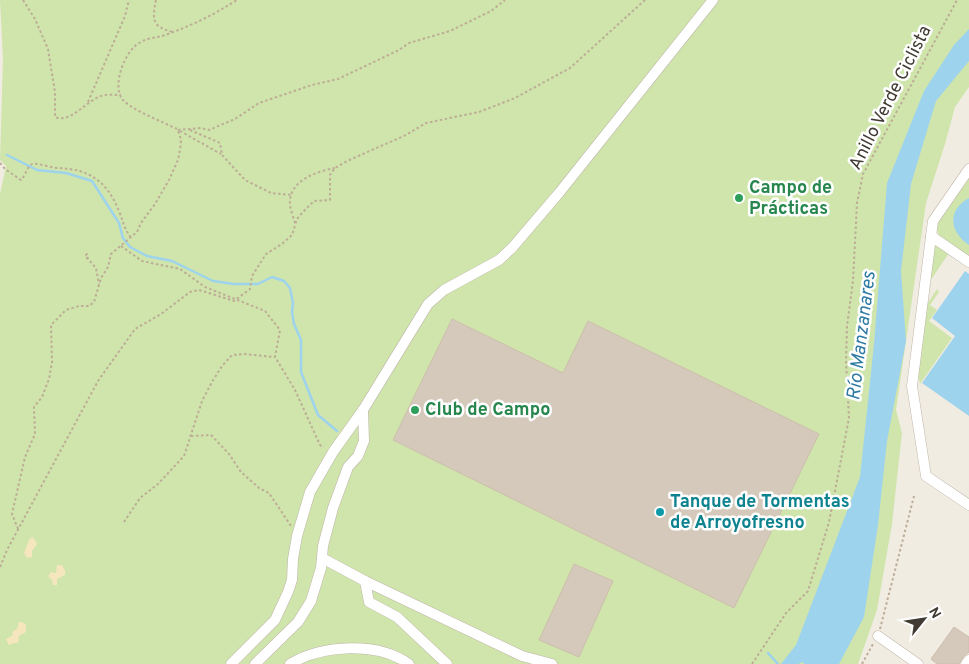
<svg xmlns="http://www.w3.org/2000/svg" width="969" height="664" viewBox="0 0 969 664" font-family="Overpass,sans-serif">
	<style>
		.green { fill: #cfe5ab }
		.sand { fill: #f6e6bd }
		.water { fill: #9ed3ee }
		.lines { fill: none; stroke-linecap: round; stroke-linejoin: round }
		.stream { stroke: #9ed3ee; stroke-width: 2.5 }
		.building { fill: #d5c9bb; stroke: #cdbeac }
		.minor-casing { stroke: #bfb5a8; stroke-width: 11 }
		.path { stroke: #bdad97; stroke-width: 2; stroke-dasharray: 2.5 2.5; stroke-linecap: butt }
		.minor { stroke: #fff; stroke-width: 10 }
		.leisure-dot { fill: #2e9e5b; stroke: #fff; stroke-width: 2 }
		.culture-dot { fill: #0f9aa8; stroke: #fff; stroke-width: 2 }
		.labels { text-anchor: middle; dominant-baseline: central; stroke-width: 5; stroke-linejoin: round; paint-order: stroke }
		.street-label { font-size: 18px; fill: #423b33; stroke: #fff }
		.leisure-label { font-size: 18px; font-weight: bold; fill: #27864d; stroke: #fff; text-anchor: start }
		.culture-label { font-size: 18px; font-weight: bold; fill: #0d838f; stroke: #fff; text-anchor: start }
		.water-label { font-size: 19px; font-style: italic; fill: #2e7aa3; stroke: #fff }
	</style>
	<rect width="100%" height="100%" fill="#f1ece2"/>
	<!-- green -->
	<g class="green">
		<path d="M 0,0 L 969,0 L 969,87 L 955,107 L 945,144 L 926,203 L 896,410 L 902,433 L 892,524 L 877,610 L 858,664 L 0,664 L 0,194 L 6,166 L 0,160 L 3,59 Z"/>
		<path d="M 969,177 L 969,256 L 939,236 L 936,226 Z"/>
		<path d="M 935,245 L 949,253 L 928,284 L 931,286 L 927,291 L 933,247 Z"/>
		<path d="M 937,289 L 939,292 L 930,305 L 937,310 L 929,321 L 952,338 L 920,384 L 918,374 L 927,304 Z"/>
	</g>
	<!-- sand -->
	<g class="sand">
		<path d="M 32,537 L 35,540 L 37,544 L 32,551 L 32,557 L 27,558 L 24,553 L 29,540 Z"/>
		<path d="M 57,565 L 62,565 L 65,571 L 65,575 L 57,579 L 57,585 L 53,585 L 52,580 L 48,576 L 51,572 L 56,573 Z"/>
		<path d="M 19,622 L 22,622 L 26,625 L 26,632 L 19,636 L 18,643 L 14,643 L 9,645 L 6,639 L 13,635 L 12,632 L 17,629 Z"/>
	</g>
	<!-- water -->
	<g class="water">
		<path d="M 969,29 L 969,61 L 936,101 L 911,184 L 901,271 L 906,341 L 887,441 L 878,525 L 864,617 L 839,664 L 804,664 L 803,662 L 798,664 L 781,664 L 796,645 L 860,477 L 874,344 L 887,183 L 924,91 L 954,45 Z"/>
		<path d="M 969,198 L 969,245 C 949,232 947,210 969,198 Z"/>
		<path d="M 965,271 L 969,274 L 969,416 L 922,383 L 955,336 L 932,318 Z"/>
	</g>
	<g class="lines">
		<!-- stream -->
		<g class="stream">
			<path d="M 7,155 L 37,170 L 66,173 L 92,181 L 119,223 L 123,238 L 130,247 L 147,256 L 172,261 L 213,281 L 234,284 L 258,284 L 272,277 L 284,281 L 290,288 L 293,303 L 292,312 L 294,324 L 301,340 L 301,372 L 318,415 L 337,431"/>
			<path d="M 768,653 L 778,664"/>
		</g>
	</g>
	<!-- building -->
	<g class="building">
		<path d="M 452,319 L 563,373 L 588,321 L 819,434 L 734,608 L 393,440 Z"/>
		<path d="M 574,564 L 613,581 L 579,657 L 539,640 Z"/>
		<path d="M 954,627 L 969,637 L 969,652 L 964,656 L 959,664 L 937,664 L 931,659 Z"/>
	</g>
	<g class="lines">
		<!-- minor casing -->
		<g class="minor-casing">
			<g id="minor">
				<path d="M 969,169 L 933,221 L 912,386 L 926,476 L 969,505"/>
				<path d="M 931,236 L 969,262"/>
				<path d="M 322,558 L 365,581 L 522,656 L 552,664"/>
				<path d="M 365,581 L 369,602 L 397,617 L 447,664"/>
				<path d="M 878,636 L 918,664"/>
				<path d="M 231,664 L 275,620 L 288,592 L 292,580 L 293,559 L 297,536 L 310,492 L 333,452 L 363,410 L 428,304 L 444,290 L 499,260 L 512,248 L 559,193 L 713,0"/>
				<path d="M 255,664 L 298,622 L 311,601 L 321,568 L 323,546 L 333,508 L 348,467 L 358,456 L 364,441 L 363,410"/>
				<path d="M 290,664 C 322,645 377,641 409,664"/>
				<path d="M 966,664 L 969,660"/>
			</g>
		</g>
		<!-- path -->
		<g class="path">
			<path d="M 23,0 L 35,19 L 48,49 L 55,92 L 55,117 C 70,124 86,101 101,96 C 107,94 114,95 121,95"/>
			<path d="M 156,0 C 152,20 152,27 173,32"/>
			<path d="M 88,102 L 125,16 L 129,0"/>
			<path d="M 178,130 L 201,128 L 209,130 L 235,119 L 259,103 L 312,85 L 338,79 L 399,50 L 409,43 L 450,31 L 491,11 L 505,0"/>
			<path d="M 190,130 L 220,143 L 222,155 L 245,180 L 271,193 L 292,195"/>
			<path d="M 180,131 L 221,154"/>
			<path d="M 0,163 L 5,169 L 21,180 C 25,176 27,167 32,164 C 35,162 52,168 58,168 C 89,169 107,181 119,211 C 123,221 124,228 131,238"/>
			<path d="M 295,223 C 293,216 289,206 290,200 C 292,179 319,171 335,168"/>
			<path d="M 121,246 L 142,261 L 180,269 L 205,287 L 265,311 L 280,330 L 275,357 L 295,390 L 320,445 L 324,447"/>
			<path d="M 88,259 L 85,256 L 87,254 L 88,259 L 96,268 L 99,284"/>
			<path d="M 191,436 L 211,435 L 229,454 L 241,472 L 259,488 L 269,493 L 291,526"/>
			<path d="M 124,522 L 140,498 L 158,484 L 184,456 L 202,401 L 212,382 L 222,366 L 232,355 L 245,354 L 275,357"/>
			<path d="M 18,529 L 12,514 L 25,457 L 35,434 L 34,407 L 42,397 L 49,379 L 52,362 L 51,325 L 66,310 L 79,306 L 89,306 L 94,302 L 101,278 L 108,267 L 111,254 L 137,232 L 141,223 L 155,204 L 169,180 L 178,160 L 181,144 L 180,135 L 177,129 C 163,122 132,110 123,100 C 111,86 125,51 139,43 C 148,37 159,38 168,34 C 193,25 215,14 237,0"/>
			<path d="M 0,567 L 7,550 L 98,381 L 135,329 L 161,314 L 190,292 L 199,290 L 234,301 L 250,289 L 252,276 L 266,254 L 282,244 L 292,235 L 297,219 L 302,213 L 314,201 L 330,200 L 330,175 L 335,168 L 347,161 L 404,136 L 426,123 L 479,112 L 515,98 L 570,68 L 645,0"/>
			<path d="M 880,629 L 914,496"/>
			<path d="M 752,664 L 786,613 L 808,591 L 829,522 L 849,418 L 846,361 L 847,326 L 853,281 L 857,203 L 863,174 L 957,0"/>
			<path d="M 862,664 L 873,644"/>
		</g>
		<!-- minor -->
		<use href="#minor" class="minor"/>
	</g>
	<!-- markers -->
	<g class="leisure-dot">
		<circle cx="739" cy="198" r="5"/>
		<circle cx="415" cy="410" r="5"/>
	</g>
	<circle class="culture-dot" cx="660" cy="512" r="5"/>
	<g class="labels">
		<!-- street labels -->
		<g class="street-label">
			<text transform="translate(891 98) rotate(-63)">Anillo Verde Ciclista</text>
		</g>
		<!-- leisure labels -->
		<g class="leisure-label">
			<text x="749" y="188">Campo de<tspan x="749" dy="21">Prácticas</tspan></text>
			<text x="425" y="410">Club de Campo</text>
		</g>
		<!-- culture labels -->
		<g class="culture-label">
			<text x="670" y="502">Tanque de Tormentas<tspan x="670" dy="21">de Arroyofresno</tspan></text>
		</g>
		<!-- water labels -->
		<g class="water-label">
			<text transform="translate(862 336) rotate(-83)">Río Manzanares</text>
		</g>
	</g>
	<!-- north arrow -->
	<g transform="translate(924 619) rotate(60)" stroke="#ffffff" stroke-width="4" paint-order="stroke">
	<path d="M0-4L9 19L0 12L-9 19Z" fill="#423b33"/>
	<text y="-8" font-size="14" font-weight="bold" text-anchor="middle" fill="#423b33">N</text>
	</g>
</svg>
